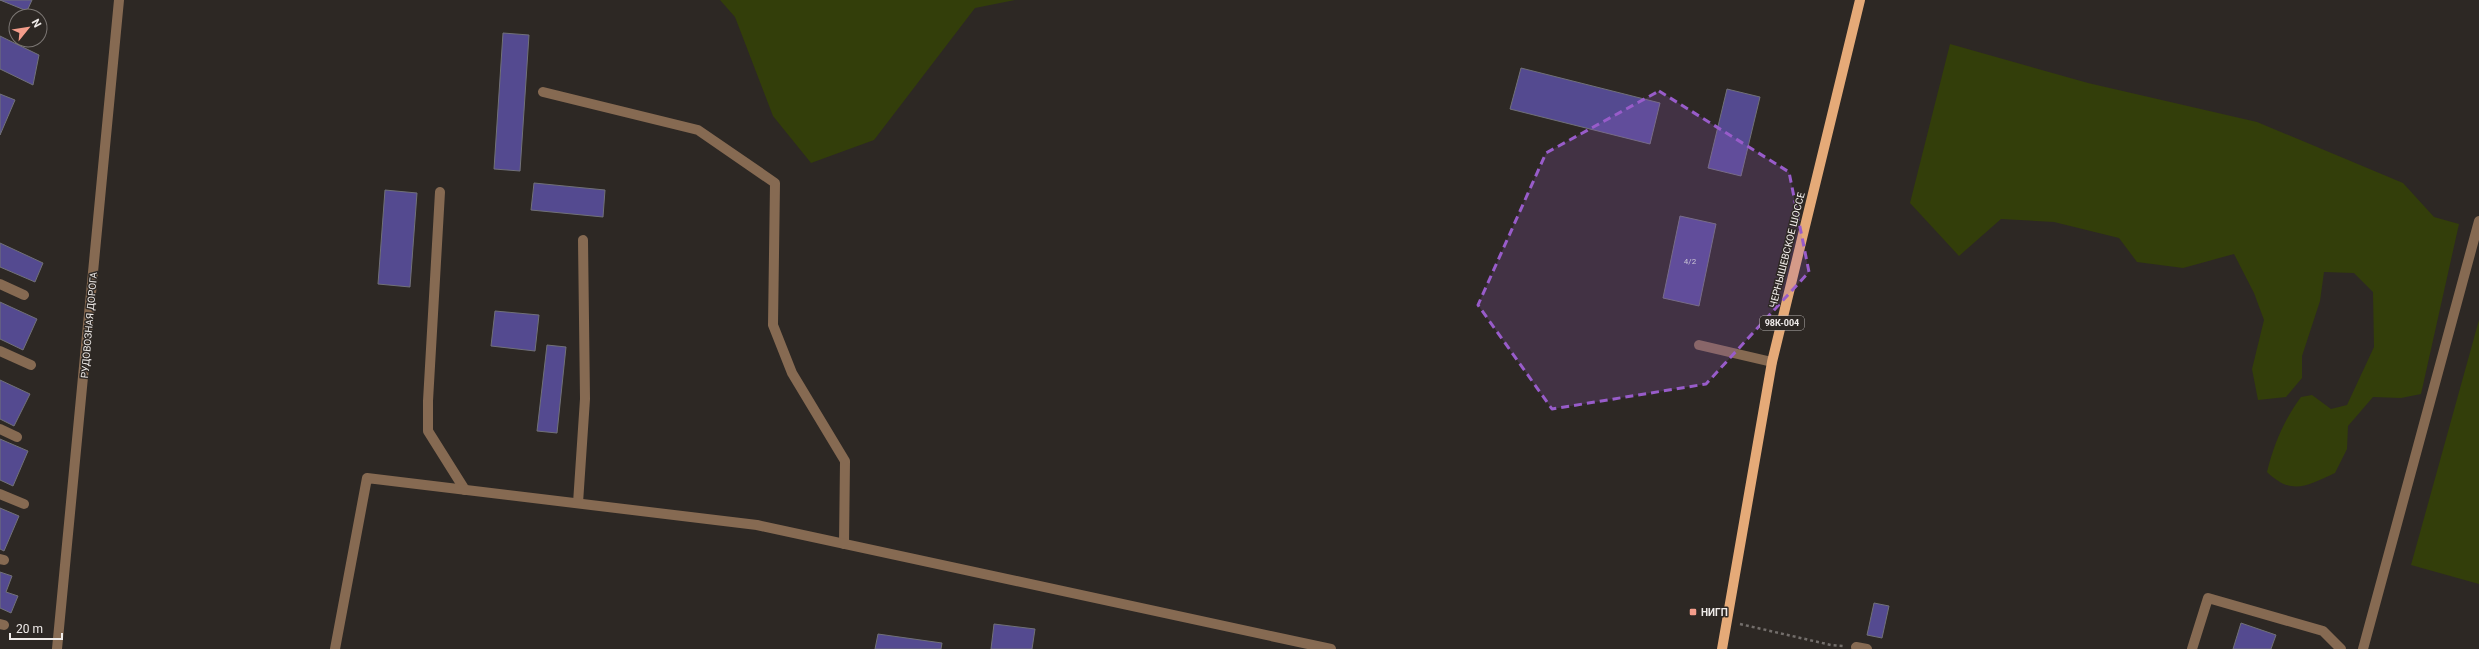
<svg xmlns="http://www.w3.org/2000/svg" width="2479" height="649" viewBox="0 0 2479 649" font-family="Roboto,sans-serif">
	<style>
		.green { fill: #333e0a }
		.building { fill: #544a90; stroke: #717178 }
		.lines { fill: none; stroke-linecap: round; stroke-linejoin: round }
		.path { stroke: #736e6b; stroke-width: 2.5; stroke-dasharray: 3 3; stroke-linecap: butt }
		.minor { stroke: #866a52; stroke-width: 10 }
		.major { stroke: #e5aa78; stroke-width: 10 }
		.marked { fill: #985cca; fill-opacity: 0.2; stroke: #985cca; stroke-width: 3; stroke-dasharray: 8 5; stroke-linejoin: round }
		.poi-dot { fill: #f49d8b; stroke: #2d2824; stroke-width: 1.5 }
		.labels { text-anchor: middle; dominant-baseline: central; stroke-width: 3; stroke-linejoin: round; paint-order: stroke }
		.number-label { font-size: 8px; fill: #c9c4d4 }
		.shield { fill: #2d2824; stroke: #b6b1af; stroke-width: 1 }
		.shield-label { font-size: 9px; font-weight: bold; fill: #f0ecea }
		.street-label { font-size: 10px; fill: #f0ecea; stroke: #2d2824 }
		.poi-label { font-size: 10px; font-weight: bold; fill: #f0ecea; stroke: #2d2824; text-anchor: start }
	</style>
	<rect width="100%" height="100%" fill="#2d2824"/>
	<!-- green -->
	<g class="green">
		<path d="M 720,0 L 1015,0 L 975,8 L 874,140 L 811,163 L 773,116 L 735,17 Z"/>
		<path d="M 1950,44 L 2088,83 L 2257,122 L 2403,183 L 2434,217 L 2459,224 L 2421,394 L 2401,398 L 2373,397 L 2348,426 L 2347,449 L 2335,473 C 2306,486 2292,496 2267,472 C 2274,444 2284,420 2301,397 L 2312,395 L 2331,409 L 2347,405 L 2374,347 L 2373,292 L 2354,273 L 2324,272 L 2320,301 L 2302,356 L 2302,378 L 2286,397 L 2258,400 L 2252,369 L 2264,320 L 2254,293 L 2234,254 L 2183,268 L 2137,262 L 2119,238 L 2054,222 L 2001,219 L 1959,256 L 1910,203 Z"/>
		<path d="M 2479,320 L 2479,584 L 2411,565 Z"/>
	</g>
	<!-- building -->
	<g class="building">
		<path d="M 0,0 L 32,0 L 27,11 Z"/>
		<path d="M 503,33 L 529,35 L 520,171 L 494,169 Z"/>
		<path d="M 0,36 L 39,55 L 33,85 L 0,69 Z"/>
		<path d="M 1521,68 L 1660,103 L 1650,144 L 1510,109 Z"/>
		<path d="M 1727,89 L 1760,97 L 1741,176 L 1708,168 Z"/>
		<path d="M 0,94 L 15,100 L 0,135 Z"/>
		<path d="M 534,183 L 605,190 L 603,217 L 531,210 Z"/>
		<path d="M 385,190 L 417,193 L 410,287 L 378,284 Z"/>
		<path d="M 1680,216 L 1716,224 L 1699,306 L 1663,298 Z"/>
		<path d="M 0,243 L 43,263 L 35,282 L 0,267 Z"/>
		<path d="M 0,302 L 37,319 L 23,350 L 0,339 Z"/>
		<path d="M 495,311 L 539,315 L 535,351 L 491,346 Z"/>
		<path d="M 547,345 L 566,347 L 557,433 L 537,431 Z"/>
		<path d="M 0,380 L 30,394 L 14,426 L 0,419 Z"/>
		<path d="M 0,439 L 28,451 L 13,486 L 0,480 Z"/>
		<path d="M 0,508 L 19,516 L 4,551 L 0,549 Z"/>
		<path d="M 0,572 L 12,576 L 6,592 L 18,596 L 11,613 L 0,608 Z"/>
		<path d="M 1874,603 L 1889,606 L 1882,638 L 1867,635 Z"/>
		<path d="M 2241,623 L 2276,635 L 2271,649 L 2233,649 Z"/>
		<path d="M 994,624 L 1035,629 L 1032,649 L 991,649 Z"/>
		<path d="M 878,634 L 942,643 L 941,649 L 875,649 Z"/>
	</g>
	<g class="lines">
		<!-- path -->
		<path class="path" d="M 1740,624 L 1831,645 L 1844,646"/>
		<!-- minor -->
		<g class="minor">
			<path d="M 543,92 L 698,130 L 775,183 L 773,325 L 792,373 L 845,461 L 844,544"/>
			<path d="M 440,192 L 428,401 L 428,431 L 465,490"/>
			<path d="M 0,284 L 24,295"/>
			<path d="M 1699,345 L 1772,362"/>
			<path d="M 0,351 L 31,365"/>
			<path d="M 0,429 L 17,437"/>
			<path d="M 0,494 L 24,504"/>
			<path d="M 578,503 L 585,399 L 583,240"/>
			<path d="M 0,559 L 4,560"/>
			<path d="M 0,624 L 4,625"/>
			<path d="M 1856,647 L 1867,649"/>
			<path d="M 57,649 L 119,0"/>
			<path d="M 335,649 L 367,478 L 757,525 L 1331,649"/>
			<path d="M 2192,649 L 2208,598 L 2323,631 L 2341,649"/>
			<path d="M 2363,649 L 2479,221"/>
		</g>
		<!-- major -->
		<path class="major" d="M 1722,649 L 1772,362 L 1860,0"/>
	</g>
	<!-- marked area -->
	<path class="marked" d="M 1659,91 L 1789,172 L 1809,272 L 1706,384 L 1552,409 L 1478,305 L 1546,153 Z"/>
	<!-- markers -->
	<rect class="poi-dot" x="1689" y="608" width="8" height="8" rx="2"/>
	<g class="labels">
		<!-- number labels -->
		<g class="number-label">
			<text x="1690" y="261">4/2</text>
		</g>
		<!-- shield labels -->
		<rect class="shield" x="1760" y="316" width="44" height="14" rx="3"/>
		<g class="shield-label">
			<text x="1782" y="323">98К-004</text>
		</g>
		<!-- street labels -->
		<g class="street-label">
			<text transform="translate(1787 250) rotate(-76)">ЧЕРНЫШЕВСКОЕ ШОССЕ</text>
			<text transform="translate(89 325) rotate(-85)">РУДОВОЗНАЯ ДОРОГА</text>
		</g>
		<!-- poi labels -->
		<g class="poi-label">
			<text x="1701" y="612">НИГП</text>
		</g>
	</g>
	<!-- north arrow -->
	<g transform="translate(28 28) rotate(60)"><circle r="19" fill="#2d2824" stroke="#7b7673"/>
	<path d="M0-3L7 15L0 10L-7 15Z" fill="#f49d8b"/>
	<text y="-6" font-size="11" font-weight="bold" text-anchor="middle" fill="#f0ecea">N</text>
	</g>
	<!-- scale -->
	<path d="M10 633v6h52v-6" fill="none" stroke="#f0ecea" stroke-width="2"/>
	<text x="16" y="633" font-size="12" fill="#f0ecea" stroke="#2d2824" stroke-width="3" paint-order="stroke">20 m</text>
</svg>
